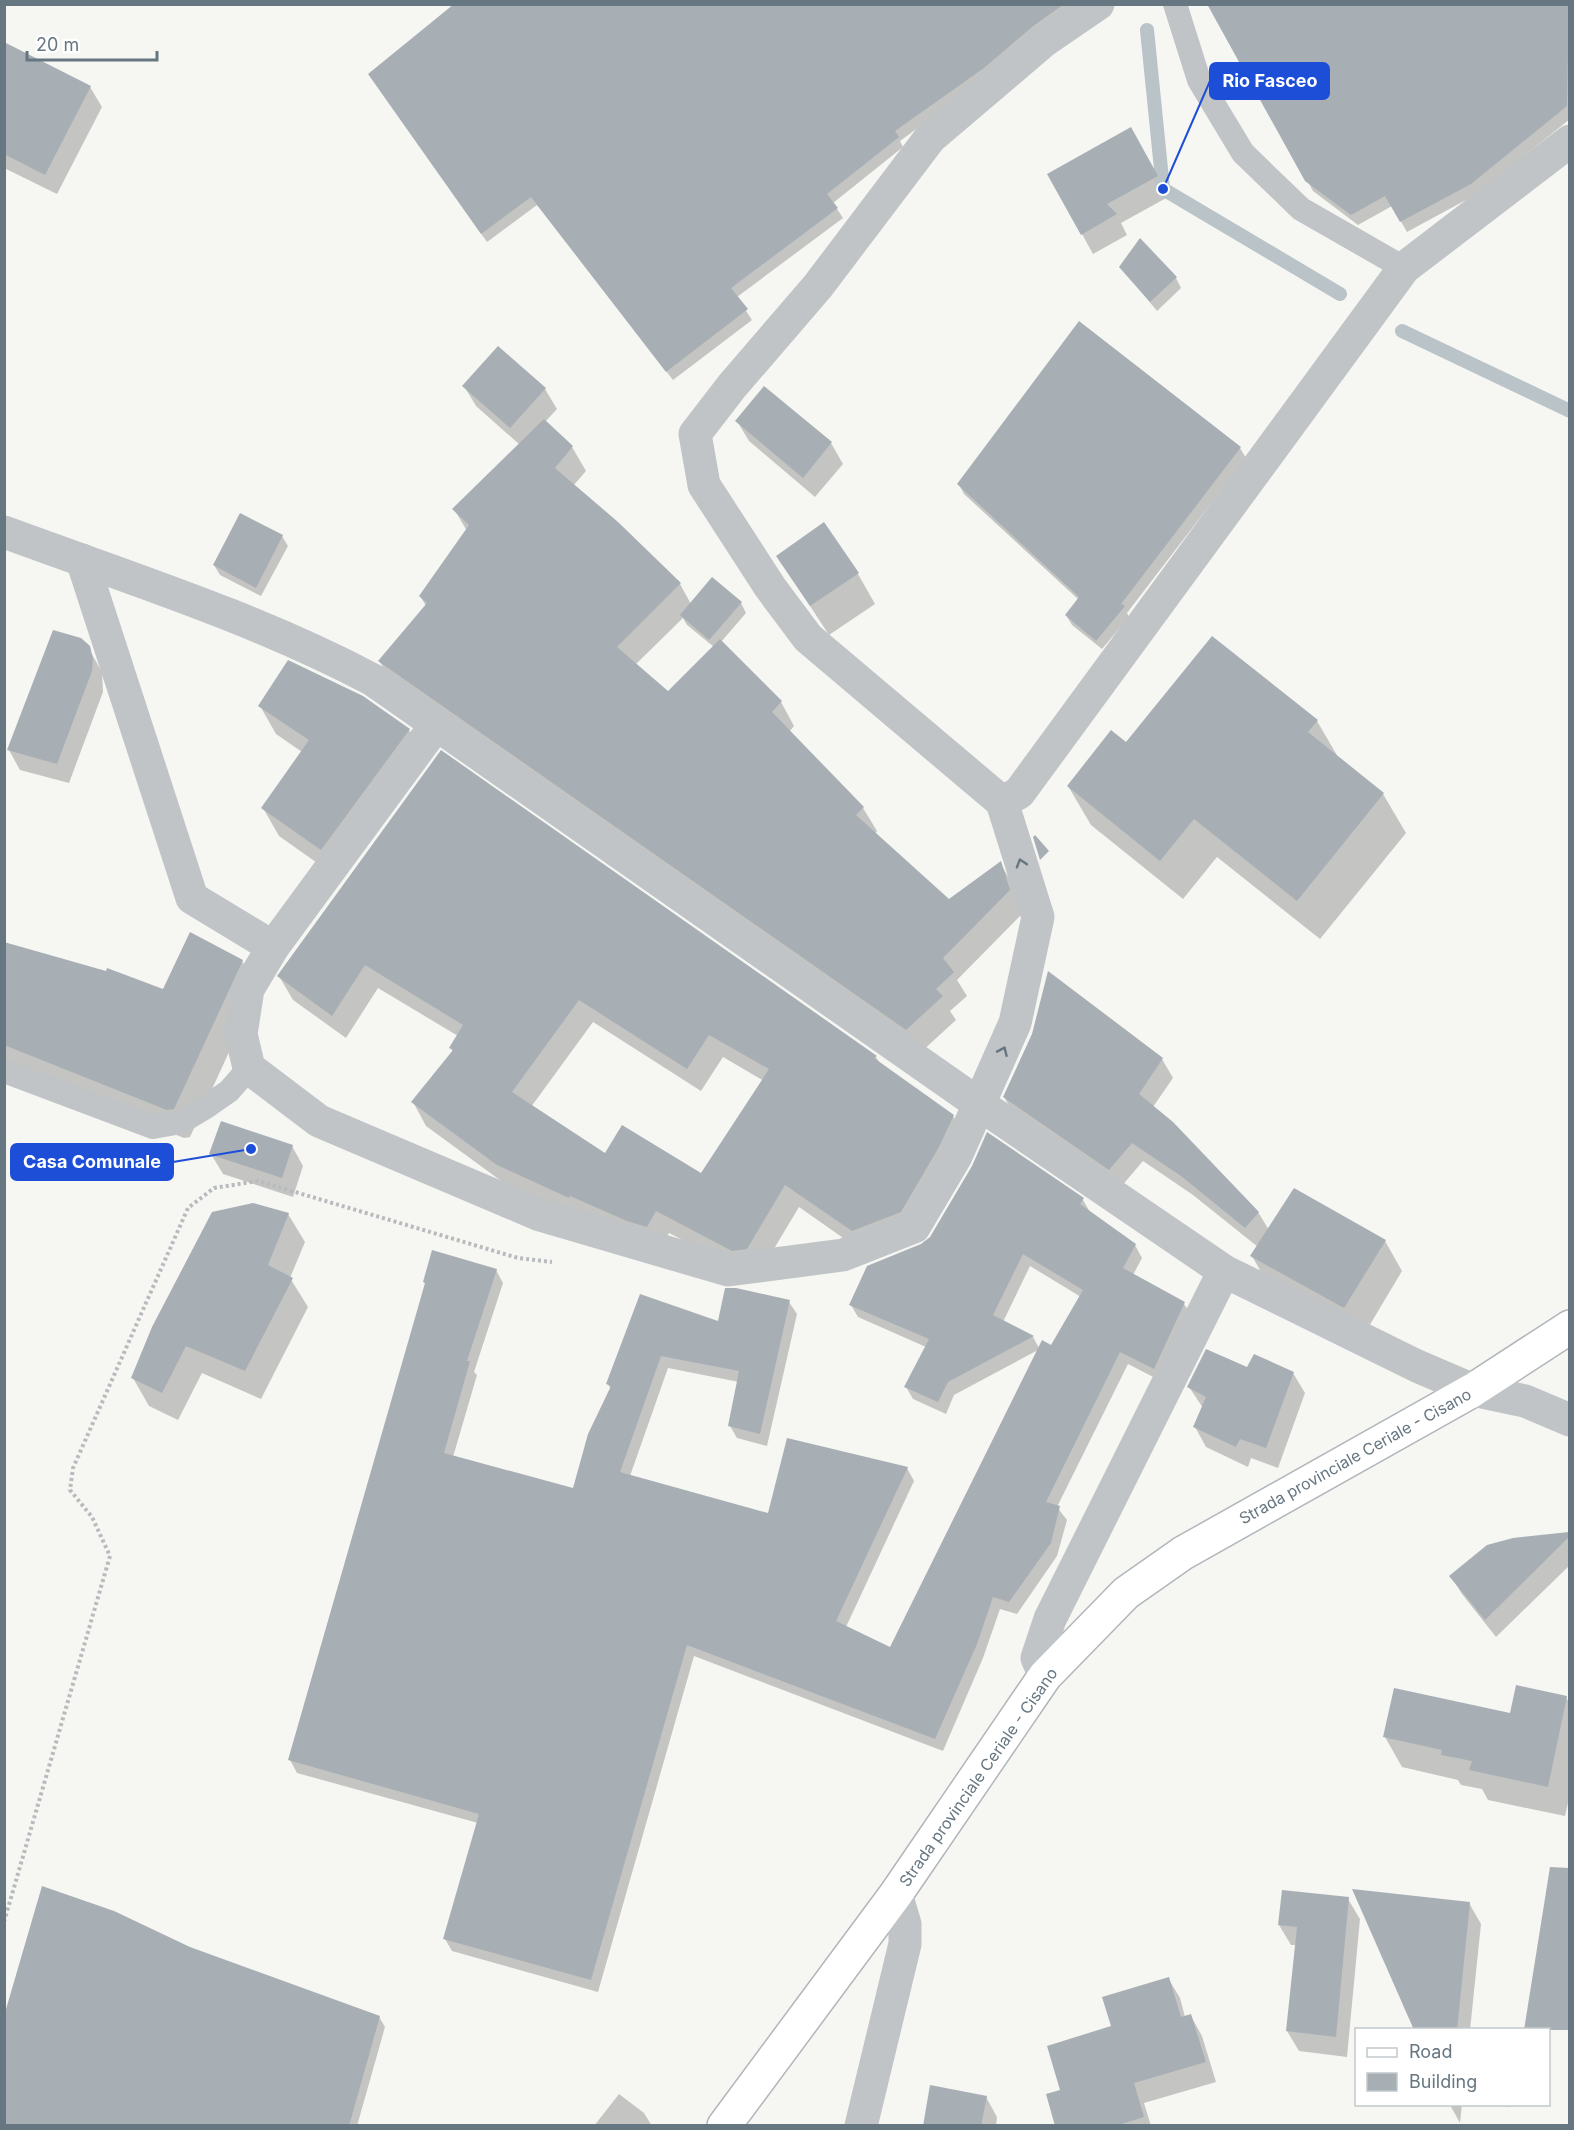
<svg xmlns="http://www.w3.org/2000/svg" width="1574" height="2130" viewBox="0 0 1574 2130" font-family="Inter,sans-serif">
	<style>
		.shadow { fill: #0003; fill-rule: evenodd }
		.lines { fill: none; stroke-linecap: round; stroke-linejoin: round }
		.stream { stroke: #b9c3c8; stroke-width: 14 }
		.building { fill: #a7afb4; fill-rule: evenodd }
		.secondary-casing { stroke: #b0b6ba; stroke-width: 36 }
		.path { stroke: #b8bbbd; stroke-width: 4; stroke-dasharray: 3 3; stroke-linecap: butt }
		.service { stroke: #c0c4c7; stroke-width: 24 }
		.minor { stroke: #c0c4c7; stroke-width: 33 }
		.tertiary { stroke: #c0c4c7; stroke-width: 33 }
		.secondary { stroke: #fff; stroke-width: 33 }
		.oneway { stroke: #677782 }
		.labels { text-anchor: middle; dominant-baseline: central; stroke-width: 6; stroke-linejoin: round; paint-order: stroke }
		.street-label { font-size: 16px; fill: #677782; stroke: #fff }
		.leader { fill: none; stroke: #1d4ed8; stroke-width: 2 }
		.callout-dot { fill: #1d4ed8; stroke: #fff; stroke-width: 2 }
		.callout { fill: #1d4ed8; stroke: #1d4ed8; stroke-width: 2 }
		.callout-label { font-size: 18px; text-anchor: middle; font-weight: bold; fill: #fff }
	</style>
	<rect width="100%" height="100%" fill="#f6f6f3"/>
	<!-- shadow -->
	<g class="shadow">
		<path d="M 456,4 L 1087,4 L 900,141 L 903,147 L 833,203 L 843,218 L 737,297 L 752,320 L 673,380 L 537,205 L 487,242 L 370,75 Z"/>
		<path d="M 1209,4 L 1570,4 L 1570,119 L 1477,194 L 1407,232 L 1392,206 L 1358,225 L 1313,191 Z"/>
		<path d="M 90,87 L 102,107 L 57,194 L 4,168 L 4,134 Z"/>
		<path d="M 1142,149 L 1168,197 L 1121,223 L 1127,235 L 1093,254 L 1049,174 Z"/>
		<path d="M 1121,267 L 1176,278 L 1181,288 L 1157,311 Z"/>
		<path d="M 464,386 L 545,389 L 557,409 L 545,422 L 572,447 L 586,471 L 573,486 L 680,584 L 691,604 L 741,603 L 746,613 L 721,642 L 781,702 L 794,726 L 789,732 L 863,808 L 877,831 L 875,834 L 949,901 L 1000,863 L 1014,886 L 1022,914 L 957,980 L 967,996 L 950,1011 L 956,1020 L 920,1053 L 393,685 L 380,662 L 426,606 L 420,596 L 467,531 L 454,509 L 520,445 L 476,406 ZM 683,618 L 687,625 L 714,647 L 668,693 L 635,665 Z"/>
		<path d="M 765,389 L 831,443 L 843,464 L 815,497 L 749,441 L 737,421 Z"/>
		<path d="M 1240,448 L 1246,458 L 1127,613 L 1129,617 L 1102,649 L 1072,625 L 1066,615 L 1079,600 L 964,494 L 959,484 Z"/>
		<path d="M 282,536 L 288,546 L 261,596 L 220,575 L 214,565 Z"/>
		<path d="M 778,557 L 858,574 L 875,604 L 829,635 Z"/>
		<path d="M 90,651 L 102,672 L 103,692 L 69,783 L 20,770 L 9,750 Z"/>
		<path d="M 260,706 L 409,730 L 425,758 L 337,877 L 279,836 L 263,808 L 302,752 L 276,734 Z"/>
		<path d="M 1317,721 L 1338,757 L 1383,794 L 1406,833 L 1320,939 L 1217,857 L 1183,899 L 1091,825 L 1068,786 L 1126,744 Z"/>
		<path d="M 441,752 L 876,1057 L 881,1065 L 953,1116 L 966,1139 L 952,1171 L 866,1254 L 799,1207 L 760,1272 L 747,1273 L 669,1233 L 660,1249 L 504,1183 L 426,1126 L 413,1102 L 453,1052 L 451,1048 L 458,1036 L 378,988 L 346,1038 L 293,1000 L 279,976 ZM 593,1022 L 701,1091 L 723,1057 L 764,1081 L 702,1175 L 606,1155 L 531,1107 Z"/>
		<path d="M 4,944 L 163,991 L 242,961 L 258,989 L 190,1137 L 184,1138 L 6,1068 L 4,1073 Z"/>
		<path d="M 1162,1059 L 1173,1078 L 1153,1107 L 1258,1212 L 1269,1230 L 1385,1241 L 1402,1271 L 1362,1338 L 1269,1286 L 1252,1256 L 1258,1247 L 1193,1195 L 1143,1161 L 1120,1188 L 1015,1116 L 1004,1097 Z"/>
		<path d="M 988,1134 L 1083,1200 L 1090,1212 L 1135,1245 L 1142,1258 L 1133,1275 L 1184,1304 L 1192,1316 L 1161,1381 L 1128,1364 L 1057,1507 L 1067,1520 L 1057,1556 L 1017,1614 L 1000,1609 L 983,1658 L 943,1751 L 694,1656 L 598,1992 L 452,1951 L 445,1939 L 478,1823 L 297,1773 L 290,1760 L 426,1285 L 424,1282 L 496,1270 L 503,1283 L 474,1372 L 477,1375 L 453,1457 L 574,1490 L 611,1390 L 608,1384 L 719,1323 L 789,1302 L 797,1314 L 767,1446 L 737,1438 L 730,1426 L 739,1382 L 668,1368 L 630,1476 L 769,1515 L 907,1468 L 914,1481 L 846,1627 L 891,1649 L 1038,1350 L 954,1395 L 946,1414 L 913,1399 L 906,1387 L 926,1347 L 858,1317 L 851,1305 L 931,1238 L 973,1166 ZM 1030,1266 L 1081,1297 L 1051,1347 L 1039,1348 L 1033,1337 L 1003,1322 Z"/>
		<path d="M 292,1146 L 303,1166 L 293,1197 L 223,1174 L 211,1154 Z"/>
		<path d="M 288,1214 L 305,1242 L 290,1278 L 308,1307 L 261,1399 L 202,1373 L 178,1420 L 149,1406 L 133,1378 Z"/>
		<path d="M 1248,1369 L 1293,1373 L 1305,1393 L 1278,1468 L 1251,1458 L 1248,1467 L 1206,1447 L 1195,1427 L 1203,1408 L 1189,1387 Z"/>
		<path d="M 1570,1534 L 1570,1565 L 1496,1637 L 1462,1594 L 1451,1576 L 1514,1540 Z"/>
		<path d="M 1566,1698 L 1570,1703 L 1570,1794 L 1565,1816 L 1488,1800 L 1482,1789 L 1461,1785 L 1458,1780 L 1402,1767 L 1385,1737 L 1511,1715 Z"/>
		<path d="M 1548,1885 L 1570,1888 L 1570,1993 L 1539,1988 Z"/>
		<path d="M 1348,1899 L 1360,1919 L 1347,2057 L 1299,2051 L 1287,2031 L 1297,1945 L 1291,1945 L 1279,1925 Z"/>
		<path d="M 1469,1903 L 1481,1924 L 1470,2030 L 1416,2030 Z"/>
		<path d="M 190,1948 L 379,2017 L 385,2027 L 357,2126 L 229,2126 Z"/>
		<path d="M 1168,1978 L 1180,1998 L 1185,2017 L 1191,2016 L 1202,2036 L 1216,2082 L 1144,2103 L 1151,2126 L 1057,2126 L 1113,2027 Z"/>
		<path d="M 619,2094 L 644,2113 L 652,2126 L 594,2126 Z"/>
		<path d="M 986,2097 L 997,2117 L 996,2126 L 924,2126 Z"/>
		<path d="M 1449,2104 L 1462,2104 L 1460,2123 L 1450,2105 Z"/>
		<path d="M 1489,2104 L 1510,2104 L 1510,2107 Z"/>
	</g>
	<g class="lines">
		<!-- stream -->
		<g class="stream">
			<path d="M 1147,30 L 1163,189 L 1340,294"/>
			<path d="M 1402,331 L 1570,411"/>
		</g>
	</g>
	<!-- building -->
	<g class="building">
		<path d="M 454,4 L 1064,4 L 1032,27 L 984,68 L 895,131 L 899,137 L 827,194 L 838,208 L 731,288 L 748,309 L 666,372 L 531,197 L 481,234 L 368,74 Z"/>
		<path d="M 1207,4 L 1569,4 L 1567,106 L 1471,184 L 1400,222 L 1385,196 L 1351,215 L 1305,181 Z"/>
		<path d="M 4,42 L 91,86 L 45,175 L 4,154 Z"/>
		<path d="M 1131,127 L 1158,176 L 1107,204 L 1117,214 L 1081,235 L 1047,174 Z"/>
		<path d="M 1140,238 L 1177,277 L 1150,302 L 1119,267 Z"/>
		<path d="M 1079,321 L 1241,447 L 1121,604 L 1125,606 L 1096,641 L 1065,615 L 1079,597 L 957,484 Z"/>
		<path d="M 498,346 L 546,388 L 510,428 L 462,386 Z"/>
		<path d="M 764,386 L 832,442 L 803,478 L 735,421 Z"/>
		<path d="M 544,419 L 573,446 L 555,468 L 618,522 L 681,583 L 617,647 L 668,691 L 720,639 L 782,701 L 772,712 L 864,807 L 856,815 L 949,899 L 1001,861 L 1010,890 L 943,958 L 954,972 L 936,989 L 943,996 L 906,1030 L 378,661 L 427,603 L 419,596 L 469,525 L 452,509 Z"/>
		<path d="M 240,513 L 283,535 L 256,588 L 213,565 Z"/>
		<path d="M 824,522 L 859,573 L 810,606 L 776,556 Z"/>
		<path d="M 712,577 L 742,602 L 709,640 L 680,615 Z"/>
		<path d="M 53,630 L 81,638 L 90,646 L 93,659 L 92,671 L 57,764 L 7,750 Z"/>
		<path d="M 1212,636 L 1318,720 L 1308,732 L 1384,793 L 1297,901 L 1194,819 L 1160,861 L 1067,786 L 1111,730 L 1126,742 Z"/>
		<path d="M 288,660 L 363,696 L 410,729 L 321,850 L 261,808 L 309,740 L 258,706 Z"/>
		<path d="M 441,750 L 877,1056 L 874,1058 L 954,1115 L 939,1147 L 901,1212 L 852,1231 L 785,1185 L 747,1249 L 732,1251 L 656,1211 L 647,1227 L 627,1221 L 570,1196 L 569,1198 L 497,1165 L 411,1102 L 453,1050 L 449,1048 L 463,1025 L 365,965 L 332,1016 L 277,976 ZM 579,1000 L 687,1069 L 709,1035 L 769,1069 L 701,1173 L 622,1125 L 605,1153 L 512,1092 Z"/>
		<path d="M 1035,835 L 1049,851 L 1040,860 L 1033,837 Z"/>
		<path d="M 190,932 L 243,960 L 174,1109 L 167,1110 L 4,1045 L 4,942 L 106,971 L 107,968 L 163,989 Z"/>
		<path d="M 1048,971 L 1163,1058 L 1139,1094 L 1173,1122 L 1259,1212 L 1245,1228 L 1181,1176 L 1132,1143 L 1109,1170 L 1003,1097 L 1032,1034 Z"/>
		<path d="M 221,1121 L 293,1145 L 282,1178 L 209,1154 Z"/>
		<path d="M 987,1132 L 1084,1198 L 1080,1204 L 1136,1244 L 1123,1268 L 1185,1302 L 1154,1369 L 1120,1352 L 1046,1502 L 1060,1506 L 1051,1543 L 1009,1602 L 993,1597 L 977,1644 L 935,1739 L 687,1645 L 591,1980 L 443,1939 L 479,1814 L 288,1760 L 425,1283 L 423,1282 L 432,1250 L 497,1269 L 467,1361 L 470,1361 L 444,1453 L 573,1488 L 588,1434 L 611,1386 L 606,1384 L 640,1294 L 718,1321 L 725,1288 L 736,1288 L 790,1300 L 760,1434 L 728,1426 L 739,1371 L 661,1356 L 620,1472 L 768,1513 L 787,1438 L 908,1467 L 836,1621 L 890,1647 L 1042,1340 L 1051,1345 L 1083,1290 L 1023,1254 L 993,1315 L 1034,1336 L 948,1382 L 938,1402 L 904,1387 L 929,1339 L 849,1305 L 867,1266 L 921,1244 L 930,1237 L 972,1166 Z"/>
		<path d="M 1294,1188 L 1386,1240 L 1344,1308 L 1250,1256 Z"/>
		<path d="M 253,1203 L 289,1213 L 268,1265 L 293,1278 L 245,1371 L 186,1346 L 162,1393 L 131,1378 L 152,1327 L 212,1212 Z"/>
		<path d="M 1206,1349 L 1247,1367 L 1254,1354 L 1294,1372 L 1266,1448 L 1240,1439 L 1236,1447 L 1193,1427 L 1206,1397 L 1187,1387 Z"/>
		<path d="M 1569,1532 L 1569,1537 L 1485,1620 L 1449,1576 L 1487,1545 L 1513,1538 Z"/>
		<path d="M 1516,1685 L 1567,1696 L 1548,1787 L 1469,1770 L 1472,1761 L 1441,1755 L 1442,1750 L 1383,1737 L 1394,1688 L 1510,1713 Z"/>
		<path d="M 1550,1867 L 1569,1868 L 1569,2030 L 1524,2030 Z"/>
		<path d="M 42,1886 L 114,1911 L 190,1947 L 380,2016 L 349,2126 L 4,2126 L 4,2016 Z"/>
		<path d="M 1352,1889 L 1470,1902 L 1457,2030 L 1414,2030 Z"/>
		<path d="M 1282,1890 L 1349,1897 L 1336,2037 L 1286,2031 L 1297,1927 L 1278,1925 Z"/>
		<path d="M 1169,1977 L 1181,2017 L 1191,2014 L 1206,2062 L 1134,2083 L 1144,2117 L 1115,2126 L 1055,2126 L 1046,2094 L 1060,2090 L 1047,2046 L 1111,2026 L 1102,1997 Z"/>
		<path d="M 930,2085 L 987,2096 L 981,2126 L 923,2126 Z"/>
	</g>
	<g class="lines">
		<!-- secondary casing -->
		<g class="secondary-casing">
			<path id="secondary" d="M 724,2126 L 896,1894 L 1045,1676 L 1126,1593 L 1183,1553 L 1473,1390 L 1570,1327"/>
		</g>
		<!-- path -->
		<path class="path" d="M 4,1922 L 110,1556 L 92,1517 L 70,1490 L 73,1468 L 188,1208 L 214,1188 L 258,1181 L 518,1258 L 552,1262"/>
		<!-- service -->
		<g class="service">
			<path d="M 1175,4 L 1199,80 L 1243,153 L 1301,209 L 1404,268"/>
			<path d="M 4,1071 L 153,1127 L 181,1122 L 206,1107 L 229,1091 L 249,1068"/>
		</g>
		<!-- minor -->
		<g class="minor">
			<path d="M 1098,4 L 1044,41 L 930,138 L 818,286 L 732,386 L 695,434 L 704,485 L 770,587 L 808,638 L 1002,802 L 1019,793 L 1404,268 L 1570,141"/>
			<path d="M 4,532 C 129,578 256,618 373,680 L 979,1104 L 1224,1271 L 1417,1366 L 1473,1390"/>
			<path d="M 82,560 L 192,898 L 273,947"/>
			<path d="M 436,725 L 273,947 L 248,989 L 241,1034 L 249,1068 L 319,1121 L 540,1215 L 728,1270 L 843,1255 L 914,1227 L 956,1156 L 1015,1023 L 1038,917 L 1002,802"/>
			<path d="M 1045,1676 L 1037,1658 L 1050,1619 L 1224,1271"/>
			<path d="M 861,2126 L 905,1944 L 905,1924 L 896,1894"/>
		</g>
		<!-- tertiary -->
		<path class="tertiary" d="M 1473,1390 L 1525,1401 L 1570,1420"/>
		<!-- secondary -->
		<use href="#secondary" class="secondary"/>
	</g>
	<!-- one-way arrows -->
	<defs><path id="oneway-chevron" d="M-2-3.5L2.5 0L-2 3.5" fill="none" stroke-width="1.6" stroke-linecap="round" stroke-linejoin="round" transform="scale(1.5)"/></defs>
	<g class="oneway">
		<use href="#oneway-chevron" transform="translate(1021 863) rotate(-107)"/>
		<use href="#oneway-chevron" transform="translate(1003 1051) rotate(-66)"/>
	</g>
	<g class="labels">
		<!-- street labels -->
		<g class="street-label">
			<text transform="translate(1355 1456) rotate(-29)">Strada provinciale Ceriale - Cisano</text>
			<text transform="translate(978 1777) rotate(-55)">Strada provinciale Ceriale - Cisano</text>
		</g>
	</g>
	<!-- callouts -->
	<path class="leader" d="M1163 189L1210 81M251 1149L173 1162"/>
	<g class="callout-dot">
		<circle cx="1163" cy="189" r="6"/>
		<circle cx="251" cy="1149" r="6"/>
	</g>
	<g class="callout">
		<rect x="1210" y="63" width="119" height="36" rx="6"/>
		<rect x="11" y="1144" width="162" height="36" rx="6"/>
	</g>
	<g class="callout-label">
		<text x="1270" y="87">Rio Fasceo</text>
		<text x="92" y="1168">Casa Comunale</text>
	</g>
	<!-- border -->
	<rect width="1574" height="2130" fill="none" stroke="#677782" stroke-width="12"/>
	<!-- legend -->
	<rect x="1355" y="2028" width="195" height="78" fill="#ffffff" stroke="#c2c9cd" stroke-width="1.5"/>
	<rect x="1367" y="2048" width="30" height="9" fill="#ffffff" stroke="#c2c9cd" stroke-width="1.5"/>
	<text x="1409" y="2058" font-size="18" fill="#677782">Road</text>
	<rect x="1367" y="2073" width="30" height="18" fill="#a7afb4" stroke="#c2c9cd" stroke-width="1.5"/>
	<text x="1409" y="2088" font-size="18" fill="#677782">Building</text>
	<!-- scale -->
	<path d="M27 51v9h130v-9" fill="none" stroke="#677782" stroke-width="3"/>
	<text x="36" y="51" font-size="18" fill="#677782" stroke="#ffffff" stroke-width="4.5" paint-order="stroke">20 m</text>
</svg>
